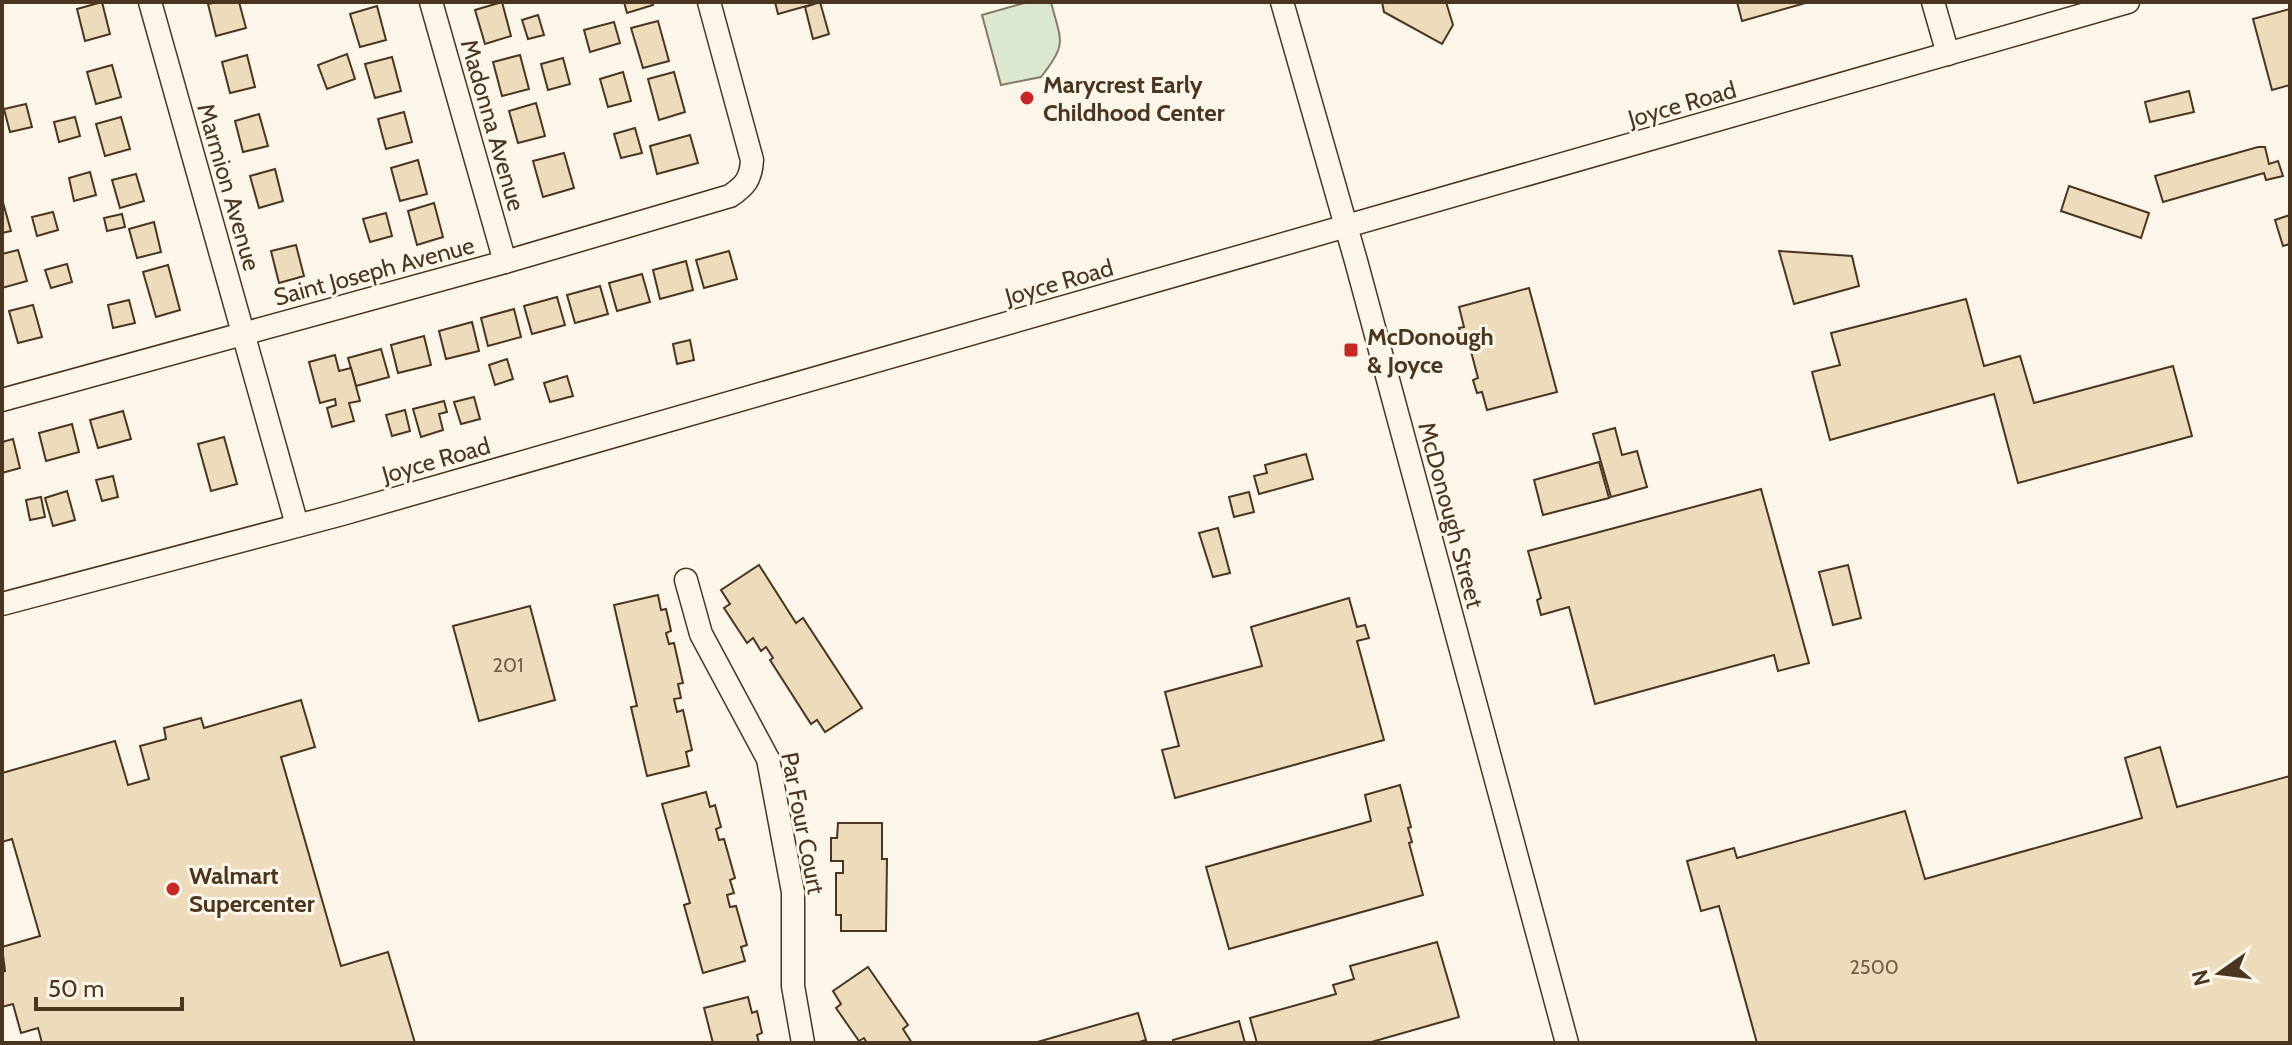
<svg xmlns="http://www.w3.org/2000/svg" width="2292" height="1045" viewBox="0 0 2292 1045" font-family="Cabin,sans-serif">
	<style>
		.green { fill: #dce7d0; stroke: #887966; stroke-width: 2 }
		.building { fill: #ecdcbc; stroke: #4a3520; stroke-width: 2 }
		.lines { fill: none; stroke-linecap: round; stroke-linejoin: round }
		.minor-casing { stroke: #4a3520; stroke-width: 25 }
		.minor { stroke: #fbf6e9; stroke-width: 22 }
		.poi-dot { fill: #c62828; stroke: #fbf6e9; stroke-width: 3 }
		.labels { text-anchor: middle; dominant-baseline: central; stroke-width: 6; stroke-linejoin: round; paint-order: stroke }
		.number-label { font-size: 20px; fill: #725f47 }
		.poi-label { font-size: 24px; font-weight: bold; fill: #4a3520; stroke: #fbf6e9; text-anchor: start }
		.street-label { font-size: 24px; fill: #4a3520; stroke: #fbf6e9 }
	</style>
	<rect width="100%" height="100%" fill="#fbf6e9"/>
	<!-- green -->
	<path class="green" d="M 1028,2 L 1051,2 C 1061,42 1068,43 1041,77 L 1001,85 L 982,15 Z"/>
	<!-- building -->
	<g class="building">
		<path d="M 102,2 L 110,34 L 85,41 L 77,9 Z"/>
		<path d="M 217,2 L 239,2 L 246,28 L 216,36 L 208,4 Z"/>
		<path d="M 502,2 L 511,36 L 485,44 L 475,10 Z"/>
		<path d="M 624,2 L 653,2 L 653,5 L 627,13 Z"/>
		<path d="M 775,2 L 821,2 L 778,14 Z"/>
		<path d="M 820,2 L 829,34 L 813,39 L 805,7 Z"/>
		<path d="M 1382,2 L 1446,2 L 1453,25 L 1442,44 L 1384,12 Z"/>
		<path d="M 1737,2 L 1809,2 L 1742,21 Z"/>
		<path d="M 377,6 L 386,40 L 360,47 L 350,14 Z"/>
		<path d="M 2290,9 L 2290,85 L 2272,90 L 2253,19 Z"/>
		<path d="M 538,15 L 544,35 L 528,39 L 522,20 Z"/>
		<path d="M 658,21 L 669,61 L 643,68 L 631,28 Z"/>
		<path d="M 614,22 L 620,43 L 590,52 L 584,30 Z"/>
		<path d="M 347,54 L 355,79 L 327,89 L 318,65 Z"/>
		<path d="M 247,55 L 255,87 L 230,93 L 222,62 Z"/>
		<path d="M 520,55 L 529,89 L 502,96 L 493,62 Z"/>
		<path d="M 392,57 L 401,91 L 375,98 L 365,64 Z"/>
		<path d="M 563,58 L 570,84 L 548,90 L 541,64 Z"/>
		<path d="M 112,65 L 121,97 L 96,104 L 87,72 Z"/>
		<path d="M 623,72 L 631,101 L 608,107 L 600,79 Z"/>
		<path d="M 674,72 L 685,112 L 659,120 L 648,79 Z"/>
		<path d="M 2189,91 L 2194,112 L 2150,122 L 2145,102 Z"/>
		<path d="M 536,103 L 545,136 L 518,143 L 509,111 Z"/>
		<path d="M 26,104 L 32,127 L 10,132 L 4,109 Z"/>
		<path d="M 404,112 L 412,142 L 386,149 L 378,119 Z"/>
		<path d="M 259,114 L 268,146 L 243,152 L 235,121 Z"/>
		<path d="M 75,117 L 80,136 L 59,142 L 54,122 Z"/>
		<path d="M 121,117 L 130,149 L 105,156 L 96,124 Z"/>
		<path d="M 635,128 L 642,153 L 621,158 L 614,134 Z"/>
		<path d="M 690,135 L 698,163 L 657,174 L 650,146 Z"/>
		<path d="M 2258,147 L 2265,147 L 2269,164 L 2278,161 L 2283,176 L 2266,180 L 2264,173 L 2163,202 L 2155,176 Z"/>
		<path d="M 564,153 L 574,188 L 543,197 L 533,161 Z"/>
		<path d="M 418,160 L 427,194 L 400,201 L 391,168 Z"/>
		<path d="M 275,169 L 283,201 L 259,208 L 250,176 Z"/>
		<path d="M 90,172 L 96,195 L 74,201 L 69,178 Z"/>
		<path d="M 136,174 L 144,201 L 120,208 L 112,180 Z"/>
		<path d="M 2069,186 L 2149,213 L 2141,238 L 2061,211 Z"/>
		<path d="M 2,199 L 11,231 L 2,233 Z"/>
		<path d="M 434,203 L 443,237 L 417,245 L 408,211 Z"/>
		<path d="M 53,212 L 58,230 L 37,236 L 32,217 Z"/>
		<path d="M 386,213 L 392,236 L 370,242 L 363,219 Z"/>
		<path d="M 122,214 L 125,227 L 107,231 L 104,218 Z"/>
		<path d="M 2290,215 L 2290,244 L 2283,246 L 2275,220 Z"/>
		<path d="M 154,222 L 161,252 L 137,258 L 129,229 Z"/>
		<path d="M 296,245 L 304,276 L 279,283 L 271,251 Z"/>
		<path d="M 18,250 L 27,281 L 2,288 L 2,254 Z"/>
		<path d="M 729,251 L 737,279 L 704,288 L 696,260 Z"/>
		<path d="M 1779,251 L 1852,256 L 1859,286 L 1794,304 Z"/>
		<path d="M 686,261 L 693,290 L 660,299 L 653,270 Z"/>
		<path d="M 67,264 L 72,282 L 51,288 L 45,270 Z"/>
		<path d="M 168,265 L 180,310 L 156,317 L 143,272 Z"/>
		<path d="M 642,274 L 650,302 L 617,311 L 609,283 Z"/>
		<path d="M 600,286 L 608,314 L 575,323 L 567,295 Z"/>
		<path d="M 1529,288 L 1557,392 L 1487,410 L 1482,392 L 1477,393 L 1473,380 L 1478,378 L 1468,340 L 1463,341 L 1459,328 L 1464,327 L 1459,307 Z"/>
		<path d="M 557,297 L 565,325 L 532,334 L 524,306 Z"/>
		<path d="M 1966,299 L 1984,366 L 2020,356 L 2034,403 L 2173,366 L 2192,436 L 2018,483 L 1994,394 L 1830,440 L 1812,372 L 1840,365 L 1831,333 Z"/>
		<path d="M 129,300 L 135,323 L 113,328 L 108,305 Z"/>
		<path d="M 33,305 L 42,337 L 18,343 L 9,311 Z"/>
		<path d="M 514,309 L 521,337 L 488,346 L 481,318 Z"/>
		<path d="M 472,322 L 479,351 L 446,359 L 439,331 Z"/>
		<path d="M 424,336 L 431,365 L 398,373 L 391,345 Z"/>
		<path d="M 690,340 L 694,360 L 677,364 L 673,344 Z"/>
		<path d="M 381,349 L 389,377 L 356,386 L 348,358 Z"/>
		<path d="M 335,355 L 339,371 L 351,368 L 360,401 L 349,403 L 354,421 L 332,427 L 327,408 L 336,405 L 335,399 L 320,403 L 309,362 Z"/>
		<path d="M 507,359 L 513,379 L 495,385 L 489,365 Z"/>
		<path d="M 567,376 L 573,396 L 550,402 L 544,383 Z"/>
		<path d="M 474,397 L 480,419 L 461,424 L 454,402 Z"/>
		<path d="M 444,401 L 447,412 L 439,414 L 443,430 L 421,437 L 413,409 Z"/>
		<path d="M 405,410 L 410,431 L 392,436 L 386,415 Z"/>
		<path d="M 123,411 L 131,439 L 98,448 L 90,420 Z"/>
		<path d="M 72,424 L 79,452 L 46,461 L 39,433 Z"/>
		<path d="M 1615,428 L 1622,455 L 1637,451 L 1647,487 L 1611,497 L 1593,434 Z"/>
		<path d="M 224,437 L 237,484 L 211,491 L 198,444 Z"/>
		<path d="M 13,439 L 20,468 L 2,473 L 2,442 Z"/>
		<path d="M 1306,454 L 1313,479 L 1259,494 L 1254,476 L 1267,473 L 1265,465 Z"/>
		<path d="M 1599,462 L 1609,498 L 1543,515 L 1534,480 Z"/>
		<path d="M 113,476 L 118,497 L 102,501 L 96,480 Z"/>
		<path d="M 1761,489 L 1809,663 L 1778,671 L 1774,655 L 1595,704 L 1569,607 L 1541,615 L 1537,600 L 1541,598 L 1528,551 Z"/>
		<path d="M 67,491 L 75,520 L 53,526 L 45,498 Z"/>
		<path d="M 1249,492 L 1254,512 L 1234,517 L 1229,497 Z"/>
		<path d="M 41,497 L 45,517 L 30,520 L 26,500 Z"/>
		<path d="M 1218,528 L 1230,573 L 1213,577 L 1199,533 Z"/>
		<path d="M 759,565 L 796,623 L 803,618 L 862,708 L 825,732 L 817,720 L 811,724 L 770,660 L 773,658 L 766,647 L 761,651 L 753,638 L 747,643 L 724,608 L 730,604 L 721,590 Z"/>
		<path d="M 1848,565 L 1861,618 L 1833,625 L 1819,572 Z"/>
		<path d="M 658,595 L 661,610 L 666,609 L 671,631 L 666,633 L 669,644 L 674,643 L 683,683 L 678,684 L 681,698 L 674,699 L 677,712 L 683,710 L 692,750 L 686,752 L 689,766 L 647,776 L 631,707 L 637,706 L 614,605 Z"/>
		<path d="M 1349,598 L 1357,627 L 1365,625 L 1369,638 L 1357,641 L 1384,740 L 1175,798 L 1162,750 L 1179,746 L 1165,692 L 1262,666 L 1251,627 Z"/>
		<path d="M 530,606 L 555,700 L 479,721 L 453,626 Z"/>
		<path d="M 301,700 L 315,747 L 281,757 L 341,966 L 388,952 L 415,1043 L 42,1043 L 38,1028 L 21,1033 L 13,1004 L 2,1007 L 2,972 L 5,971 L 2,947 L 40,936 L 12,839 L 2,842 L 2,773 L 115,741 L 128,785 L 149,779 L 140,746 L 166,739 L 164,728 L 201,718 L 204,728 Z"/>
		<path d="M 2160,747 L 2177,807 L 2290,776 L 2290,1043 L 1757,1043 L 1719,906 L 1701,911 L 1687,861 L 1734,848 L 1737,858 L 1905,811 L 1925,879 L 2142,818 L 2125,758 Z"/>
		<path d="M 1400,785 L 1411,827 L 1408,828 L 1412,842 L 1409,843 L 1423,895 L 1229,949 L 1206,867 L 1371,821 L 1365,795 Z"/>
		<path d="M 706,792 L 710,807 L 715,805 L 721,827 L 716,829 L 719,840 L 724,839 L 735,878 L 730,880 L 734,893 L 727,895 L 730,907 L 736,906 L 747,945 L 741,947 L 745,961 L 703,973 L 684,905 L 690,903 L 662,804 Z"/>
		<path d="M 838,823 L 882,823 L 882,859 L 887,859 L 886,931 L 841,931 L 841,915 L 836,915 L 836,873 L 843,873 L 843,861 L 831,861 L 831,838 L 837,838 Z"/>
		<path d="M 1437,942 L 1459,1017 L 1368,1043 L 1257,1043 L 1250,1018 L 1336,994 L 1333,985 L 1354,979 L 1350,966 Z"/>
		<path d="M 868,967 L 908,1025 L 903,1029 L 912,1043 L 867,1043 L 864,1038 L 859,1041 L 836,1008 L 841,1004 L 833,991 Z"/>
		<path d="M 748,997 L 752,1013 L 757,1011 L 762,1033 L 757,1035 L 759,1043 L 713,1043 L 704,1008 Z"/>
		<path d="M 1138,1013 L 1146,1040 L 1136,1043 L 1034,1043 Z"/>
		<path d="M 1239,1021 L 1245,1043 L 1173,1043 L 1173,1040 Z"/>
	</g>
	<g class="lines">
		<!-- minor casing -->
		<g class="minor-casing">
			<g id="minor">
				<path d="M 150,2 L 297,525"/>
				<path d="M 431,2 L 505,262"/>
				<path d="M 1282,2 L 1356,261 L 1567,1043"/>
				<path d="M 1933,2 L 1948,54"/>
				<path d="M 2,400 L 505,262 L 730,196 C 745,186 751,179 752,160 L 709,2"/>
				<path d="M 686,580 L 701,634 L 768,759 L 793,892 L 793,986 L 803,1043"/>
				<path d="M 2,604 L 342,514 L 2128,2"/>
			</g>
		</g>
		<!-- minor -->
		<use href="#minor" class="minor"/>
	</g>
	<!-- markers -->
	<g class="poi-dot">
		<circle cx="1027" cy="98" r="8"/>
		<rect x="1343" y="342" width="16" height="16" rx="4"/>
		<circle cx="173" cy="889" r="8"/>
	</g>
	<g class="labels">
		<!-- number labels -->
		<g class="number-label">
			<text x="508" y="665">201</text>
			<text x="1874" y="967">2500</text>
		</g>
		<!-- poi labels -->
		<g class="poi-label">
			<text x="1043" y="84">Marycrest Early<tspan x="1043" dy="28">Childhood Center</tspan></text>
			<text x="1367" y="336">McDonough<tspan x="1367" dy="28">&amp; Joyce</tspan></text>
			<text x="189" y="875">Walmart<tspan x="189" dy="28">Supercenter</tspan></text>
		</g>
		<!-- street labels -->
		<g class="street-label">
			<text transform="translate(1682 104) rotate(-16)">Joyce Road</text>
			<text transform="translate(493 125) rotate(74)">Madonna Avenue</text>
			<text transform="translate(229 187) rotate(74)">Marmion Avenue</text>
			<text transform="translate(374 271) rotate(-15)">Saint Joseph Avenue</text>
			<text transform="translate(1059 282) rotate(-16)">Joyce Road</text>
			<text transform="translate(436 460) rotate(-16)">Joyce Road</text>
			<text transform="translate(1451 515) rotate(75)">McDonough Street</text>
			<text transform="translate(803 823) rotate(79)">Par Four Court</text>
		</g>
	</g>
	<!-- border -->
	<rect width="2292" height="1045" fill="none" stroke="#4a3520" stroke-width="8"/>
	<!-- north arrow -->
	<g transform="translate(2220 973) rotate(256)" stroke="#fbf6e9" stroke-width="6" paint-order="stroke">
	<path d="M0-6L14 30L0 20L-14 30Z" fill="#4a3520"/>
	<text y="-12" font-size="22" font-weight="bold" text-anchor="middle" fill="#4a3520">N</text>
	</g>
	<!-- scale -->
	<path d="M36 997v12h146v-12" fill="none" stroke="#4a3520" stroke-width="4"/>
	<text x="48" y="997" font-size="24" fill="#4a3520" stroke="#fbf6e9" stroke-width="6" paint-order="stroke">50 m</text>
</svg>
